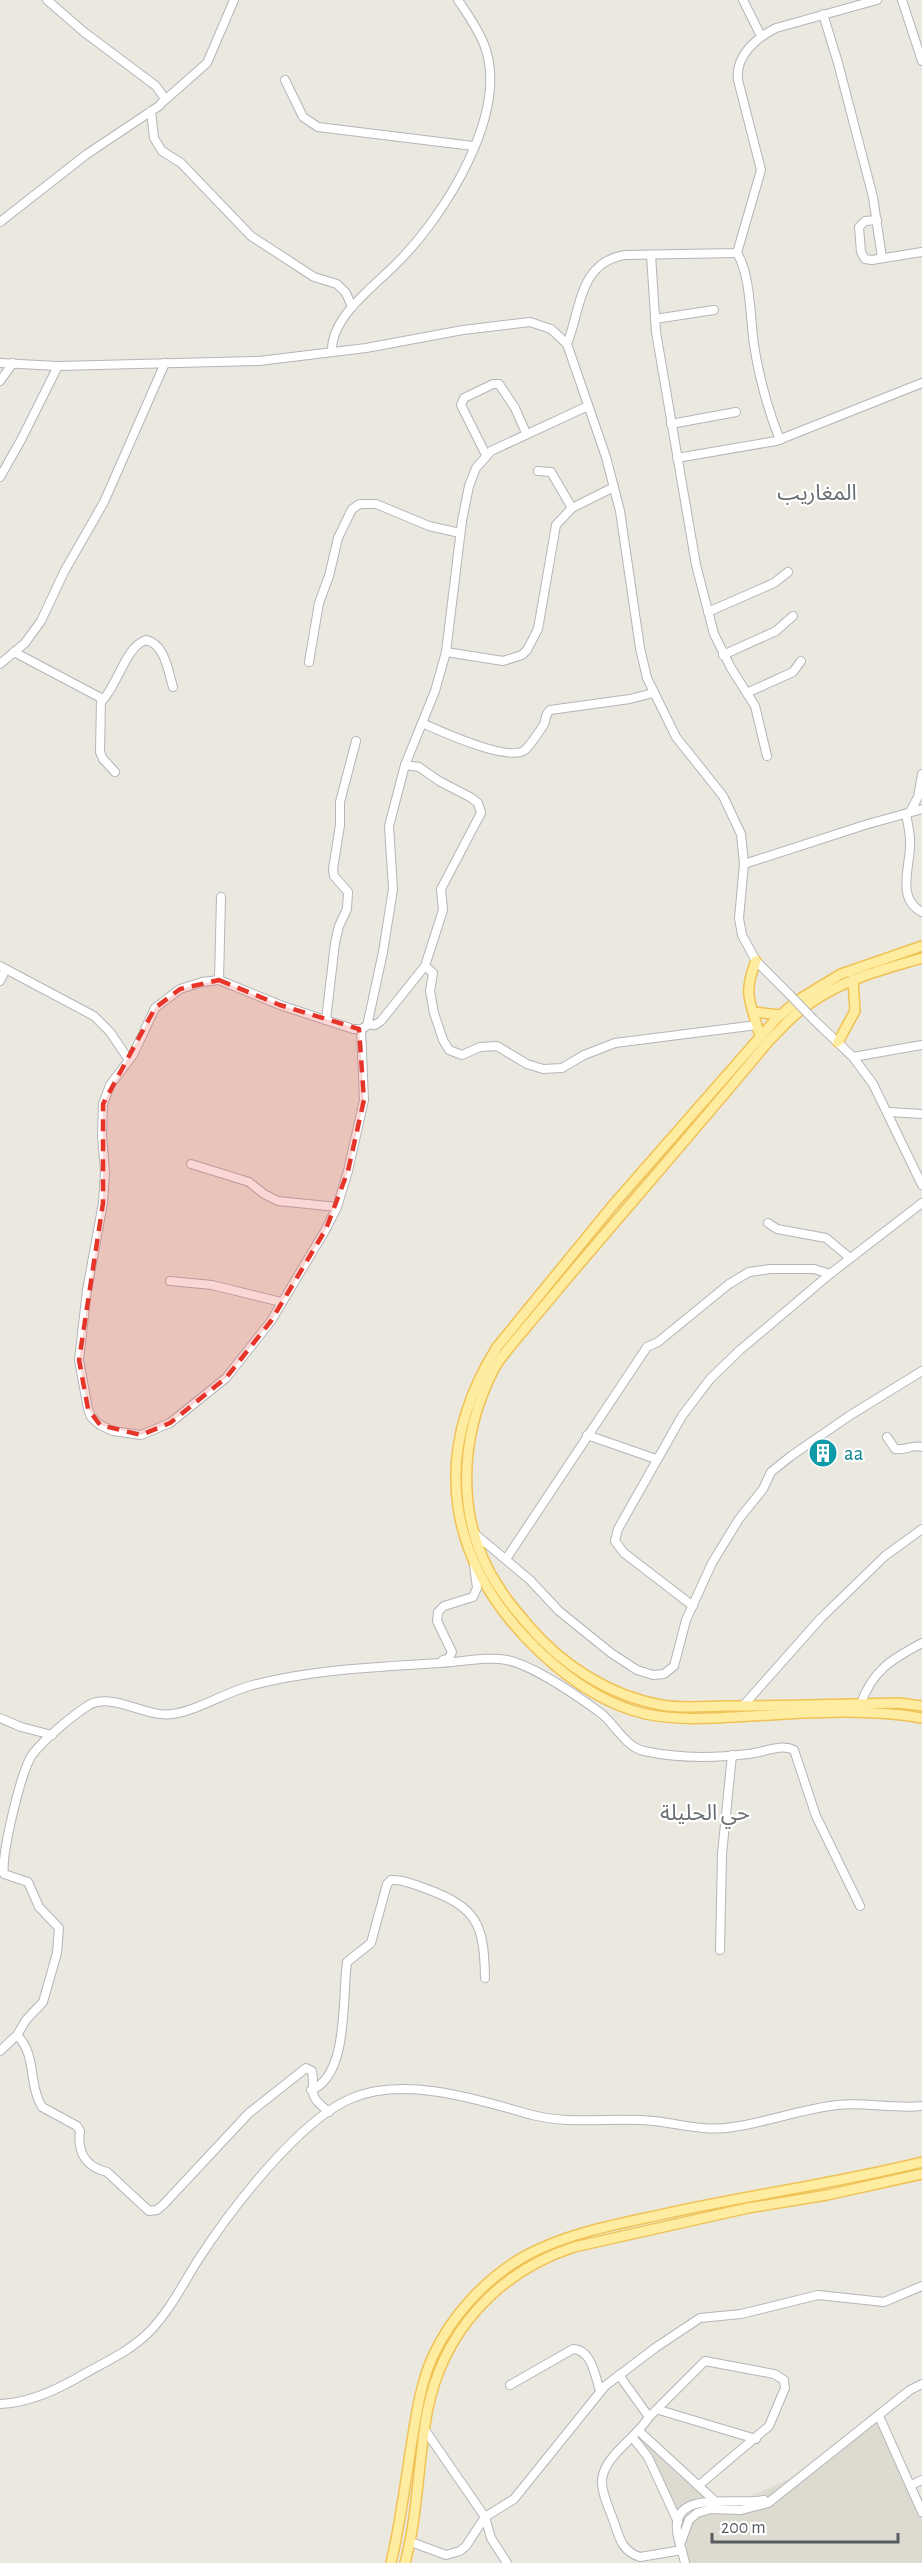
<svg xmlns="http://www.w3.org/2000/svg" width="922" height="2563" viewBox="0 0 922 2563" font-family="'Alegreya Sans','Noto Sans Arabic',sans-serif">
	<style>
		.education { fill: #dddad0 }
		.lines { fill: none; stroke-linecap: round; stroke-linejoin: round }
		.minor-casing { stroke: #b2b6ba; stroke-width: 10 }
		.major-casing { stroke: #f0c154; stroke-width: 12 }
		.minor { stroke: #fff; stroke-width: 8 }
		.major { stroke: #feeda1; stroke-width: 9 }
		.minor-bridge-casing { stroke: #b2b6ba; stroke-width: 10; stroke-linecap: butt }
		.minor-bridge { stroke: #fff; stroke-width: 8 }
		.marked { fill: #e73429; fill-opacity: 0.2; stroke: #e73429; stroke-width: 4.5; stroke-dasharray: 12 8; stroke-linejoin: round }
		.labels { text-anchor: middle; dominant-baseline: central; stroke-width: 4.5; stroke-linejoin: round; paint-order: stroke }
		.culture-label { font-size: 21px; fill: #0d838f; stroke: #fff; text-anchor: start }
		.neighbourhood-label { font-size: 22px; fill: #696e72; stroke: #fff }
	</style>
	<rect width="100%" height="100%" fill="#ebe8df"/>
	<!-- education -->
	<path class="education" d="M 875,2417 L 902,2467 L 922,2517 L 922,2563 L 689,2563 L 689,2557 L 682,2554 L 681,2541 L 671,2512 L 650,2473 L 637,2437 L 653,2443 L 680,2469 L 690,2485 L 698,2487 L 715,2500 L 738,2502 L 789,2479 Z"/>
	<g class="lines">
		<!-- minor casing -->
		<g class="minor-casing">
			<g id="minor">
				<path d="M 743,0 L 761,36"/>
				<path d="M 902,0 L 922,61"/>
				<path d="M 823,14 L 838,63 L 873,197 L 882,258"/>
				<path d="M 285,80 L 303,117 L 318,127 L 473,146"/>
				<path d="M 165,100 L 207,63 L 234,0"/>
				<path d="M 151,111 L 154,138 L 162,151 L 181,163 L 251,236 L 314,277 L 337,284 L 346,293 L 352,307"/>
				<path d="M 877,220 L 865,221 L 859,227 L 861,252 L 865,259 L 872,260 L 922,252"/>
				<path d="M 0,222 L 87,154 L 159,106 L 165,99 L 156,86 L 84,32 L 47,0"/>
				<path d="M 737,253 C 751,275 750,319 754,345 C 759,377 768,410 780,440"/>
				<path d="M 651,255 L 656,332 L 696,565 L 714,634 L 731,668 L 755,706 L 767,756"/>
				<path d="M 655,319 L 714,310"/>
				<path d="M 567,344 C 581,309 579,262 625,255 L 737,253 L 761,170 L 738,80 C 735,56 756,38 776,28 L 877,0"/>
				<path d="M 332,351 C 331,316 376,285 398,262 C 444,216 509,114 485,47 C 479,30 468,15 458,0"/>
				<path d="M 0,363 L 58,366 L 259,361 L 366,348 L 463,330 L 530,322 L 551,329 L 567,344 L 606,457 L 620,511 L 640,648 L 647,678 L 676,737 L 723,796 L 741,834 L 744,864 L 739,918 L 742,935 L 756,961 L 790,995"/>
				<path d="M 0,381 L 13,363"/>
				<path d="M 671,424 L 736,412"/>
				<path d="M 486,455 L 461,405 L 464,398 L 493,384 L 499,384 L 515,408 L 526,433"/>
				<path d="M 677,458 L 776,441 L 922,383"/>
				<path d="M 538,471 L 551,472 L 572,508"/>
				<path d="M 0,477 L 21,440 L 58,366"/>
				<path d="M 708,612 L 774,583 L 788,572"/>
				<path d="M 14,652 L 101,698 L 100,752 L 103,759 L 115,772"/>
				<path d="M 446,652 L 503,661 L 522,655 L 527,650 L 538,629 L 556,525 L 572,508 L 614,487"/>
				<path d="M 723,655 L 776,631 L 793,616"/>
				<path d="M 309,662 L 319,603 L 329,576 L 338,538 L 352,509 L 360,504 L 376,504 L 429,526 L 460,533"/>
				<path d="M 0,664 L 25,643 L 41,621 L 64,572 L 104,502 L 165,363"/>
				<path d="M 749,692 L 793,672 L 801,661"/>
				<path d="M 102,701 C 118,685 125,647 146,640 C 165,644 168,671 173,687"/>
				<path d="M 422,723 C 440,731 512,764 526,749 C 530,745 543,727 545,722 C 546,717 545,715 550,710 L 630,699 L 653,693"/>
				<path d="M 910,812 L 918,797 L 922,774"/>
				<path d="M 906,814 C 908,825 911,836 910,847 C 909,870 897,899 922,912"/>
				<path d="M 744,864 L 868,824 L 922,809"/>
				<path d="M 0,966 L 94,1016 L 110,1032 L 129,1060"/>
				<path d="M 425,966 L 433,973 L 430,991 L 434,1013 L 443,1040 L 449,1050 L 462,1055 L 480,1047 L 497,1046 L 527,1064 L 543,1069 L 562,1068 L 584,1055 L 615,1043 L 757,1025"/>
				<path d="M 219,980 L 221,897"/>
				<path d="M 0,981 L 6,969"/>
				<path d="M 813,1019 L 853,1057 L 873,1084 L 922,1185"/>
				<path d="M 326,1020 L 335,943 L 339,926 L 347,909 L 348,892 L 334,876 L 333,869 L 340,825 L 340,802 L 356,741"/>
				<path d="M 368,1024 L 375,1025 L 381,1021 L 425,966 L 443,910 L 441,889 L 481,813 L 478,803 L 470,797 L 439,781 L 419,767 L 405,765"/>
				<path d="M 361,1029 L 364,1100 L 348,1171 L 337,1207 L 326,1229 L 271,1321 L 226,1378 L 170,1423 L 141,1435 L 113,1431 L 100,1425 L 91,1417 L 88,1409 L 79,1360 L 87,1290 L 103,1203 L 105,1172 L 102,1135 L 103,1104 L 110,1085 L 133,1055 L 155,1008 L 180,989 L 202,982 L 219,980 L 280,1005 L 353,1029 L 361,1029 L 367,1026 L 383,952 L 393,889 L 389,826 L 405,765 L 435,691 L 446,652 L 462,521 L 469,486 L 476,468 L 491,451 L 588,406"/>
				<path d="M 853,1057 L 922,1045"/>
				<path d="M 889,1112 L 922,1114"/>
				<path d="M 191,1164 L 249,1182 L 264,1194 L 278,1201 L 337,1207"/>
				<path d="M 768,1223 L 777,1229 L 826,1238 L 850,1258"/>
				<path d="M 170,1281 L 212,1285 L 281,1302"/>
				<path d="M 587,1435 L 656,1459"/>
				<path d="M 887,1437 L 895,1449 C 905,1451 912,1444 922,1447"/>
				<path d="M 474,1533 L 530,1580 L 559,1611 L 611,1653 L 637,1670 L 653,1675 L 664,1674 L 674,1666 L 686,1620 L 712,1563 L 739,1519 L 763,1489 L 771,1472 L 791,1456 L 849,1416 L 922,1371"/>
				<path d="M 506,1559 L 647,1347 L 658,1342 L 729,1284 L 749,1272 L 770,1269 L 814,1269 L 830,1274"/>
				<path d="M 693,1606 L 624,1553 L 615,1541 L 618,1529 L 682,1416 L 710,1379 L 740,1350 L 830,1274 L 922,1203"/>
				<path d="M 443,1660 L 449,1658 L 452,1652 L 437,1621 L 438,1612 L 444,1606 L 473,1597 L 477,1588 L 474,1565"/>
				<path d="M 861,1703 C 873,1670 892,1659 922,1643"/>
				<path d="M 743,1706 L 821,1618 L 885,1556 L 922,1529"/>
				<path d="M 0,1718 L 21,1727 L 52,1735"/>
				<path d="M 720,1950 L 722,1854 L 732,1755"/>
				<path d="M 17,2035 C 37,2055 28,2084 42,2107 L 77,2126 L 80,2131 C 77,2152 86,2167 107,2172 L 149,2211 L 157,2210 L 164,2204 L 249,2113 L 306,2068 L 312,2071 C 316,2094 305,2093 329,2112"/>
				<path d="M 0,2051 L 17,2035 L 26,2020 L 43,2002 L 57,1953 L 59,1928 L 39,1907 L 28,1882 L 4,1874 C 1,1854 21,1772 32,1755 C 43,1740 73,1715 89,1705 C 113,1692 146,1718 172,1714 C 200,1710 225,1692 253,1685 C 314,1669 378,1667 441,1663 C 463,1662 486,1656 507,1660 C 534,1666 579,1697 602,1714 C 615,1725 626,1747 644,1751 C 676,1758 715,1758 748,1754 C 763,1753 780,1743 794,1750 L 816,1816 L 860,1906"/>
				<path d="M 311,2090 C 349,2076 342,1997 347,1962 L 371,1943 L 387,1884 L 391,1880 C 402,1879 417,1885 427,1889 C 478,1908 484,1925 485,1978"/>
				<path d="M 619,2375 L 649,2417 C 636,2438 604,2456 602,2480 C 601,2494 611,2512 615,2525 C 620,2541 624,2552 640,2557 L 682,2550"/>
				<path d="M 510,2385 L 573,2349 C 592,2350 595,2376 600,2391"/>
				<path d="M 0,2404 C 30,2403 59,2389 84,2374 C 107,2361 132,2350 151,2330 C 170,2310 183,2284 198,2260 C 230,2211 297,2122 350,2099 C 403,2075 480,2100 532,2115 C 572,2125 614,2117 654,2121 C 681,2124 706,2132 733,2127 C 768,2122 802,2109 837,2105 C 865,2102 894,2109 922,2106"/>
				<path d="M 659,2410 L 756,2439"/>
				<path d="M 879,2416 L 922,2512"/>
				<path d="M 649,2417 L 705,2361 L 774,2374 L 784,2380 L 785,2388 L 769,2426 L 698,2486"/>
				<path d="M 425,2430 L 485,2517 L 491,2538 L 507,2563"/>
				<path d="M 640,2432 L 716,2502"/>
				<path d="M 633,2438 L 648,2457 L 678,2522"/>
				<path d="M 911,2485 L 922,2480"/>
				<path d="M 411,2542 L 446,2555 L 460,2551 L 466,2546 L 485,2517 L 514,2499 L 605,2386 L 655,2348 L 700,2318 L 741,2314 L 818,2295 L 884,2302 L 922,2286"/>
				<path d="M 681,2542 L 689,2520 L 697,2513 L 711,2509 L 741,2510 L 768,2503 L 910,2390 L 922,2384"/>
				<path d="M 685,2563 C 683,2553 678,2541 677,2531 C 672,2488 739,2506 764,2500"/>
			</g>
		</g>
		<!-- major casing -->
		<g class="major-casing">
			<g id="major">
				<path d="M 922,946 L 841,974 L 798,1000 L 776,1019 L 613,1205 L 497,1347 C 428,1458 448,1565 541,1653 C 571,1681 606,1705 646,1714 C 680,1721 716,1718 750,1716 C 807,1713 866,1708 922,1718"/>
				<path d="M 922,958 C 885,969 848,978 815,1000 C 796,1011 782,1028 767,1043 C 706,1117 643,1189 581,1262 C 563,1283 546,1304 528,1325 C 517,1339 503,1353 494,1369 C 458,1439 455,1523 500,1589 C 508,1602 518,1613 527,1624 C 562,1665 608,1695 661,1705 C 683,1709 706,1706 728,1706 C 785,1706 842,1704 899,1703 L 922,1706"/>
				<path d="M 756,961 C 742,996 751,1002 760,1036"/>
				<path d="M 754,1012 L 780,1015"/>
				<path d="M 838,1042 L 855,1011 L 853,979"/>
				<path d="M 391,2563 C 400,2525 405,2486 411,2447 C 416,2417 420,2386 432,2358 C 451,2316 485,2279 525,2256 C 567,2233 617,2224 664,2214 C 750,2195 837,2183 922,2162"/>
				<path d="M 405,2563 C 418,2514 418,2463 427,2413 C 442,2333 497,2272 574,2247 L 748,2208 L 827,2195 L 922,2174"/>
			</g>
		</g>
		<!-- minor -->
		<use href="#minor" class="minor"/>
		<!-- major -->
		<use href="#major" class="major"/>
		<!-- minor-bridge casing -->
		<g class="minor-bridge-casing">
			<path id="minor-bridge" d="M 790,995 L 813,1019"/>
		</g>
		<!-- minor-bridge -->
		<use href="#minor-bridge" class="minor-bridge"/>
	</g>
	<!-- marked area -->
	<path class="marked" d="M 219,980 L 280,1005 L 359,1029 L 364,1100 L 348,1171 L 326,1229 L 271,1321 L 226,1378 L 170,1423 L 141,1435 L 100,1425 L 88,1409 L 79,1360 L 103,1203 L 103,1104 L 155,1008 L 180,989 Z"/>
	<!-- icons -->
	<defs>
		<g id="building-disc" transform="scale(1.5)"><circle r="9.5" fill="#0f9aa8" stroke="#fff"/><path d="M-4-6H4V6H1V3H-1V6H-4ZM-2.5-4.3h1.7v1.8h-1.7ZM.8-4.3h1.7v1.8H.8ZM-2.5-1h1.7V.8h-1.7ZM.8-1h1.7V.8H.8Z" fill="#fff"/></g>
	</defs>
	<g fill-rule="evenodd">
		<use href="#building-disc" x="823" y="1453"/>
	</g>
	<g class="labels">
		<!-- culture labels -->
		<g class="culture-label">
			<text x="844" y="1453">aa</text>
		</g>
		<!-- neighbourhood labels -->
		<g class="neighbourhood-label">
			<text x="817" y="493">المغاريب</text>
			<text x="705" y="1813">حي الحليلة</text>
		</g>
	</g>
	<!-- scale -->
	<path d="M712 2533v9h186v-9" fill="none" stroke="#585c60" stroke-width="3"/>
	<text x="721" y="2533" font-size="18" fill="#585c60" stroke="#ffffff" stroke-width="4.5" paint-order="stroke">200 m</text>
</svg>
